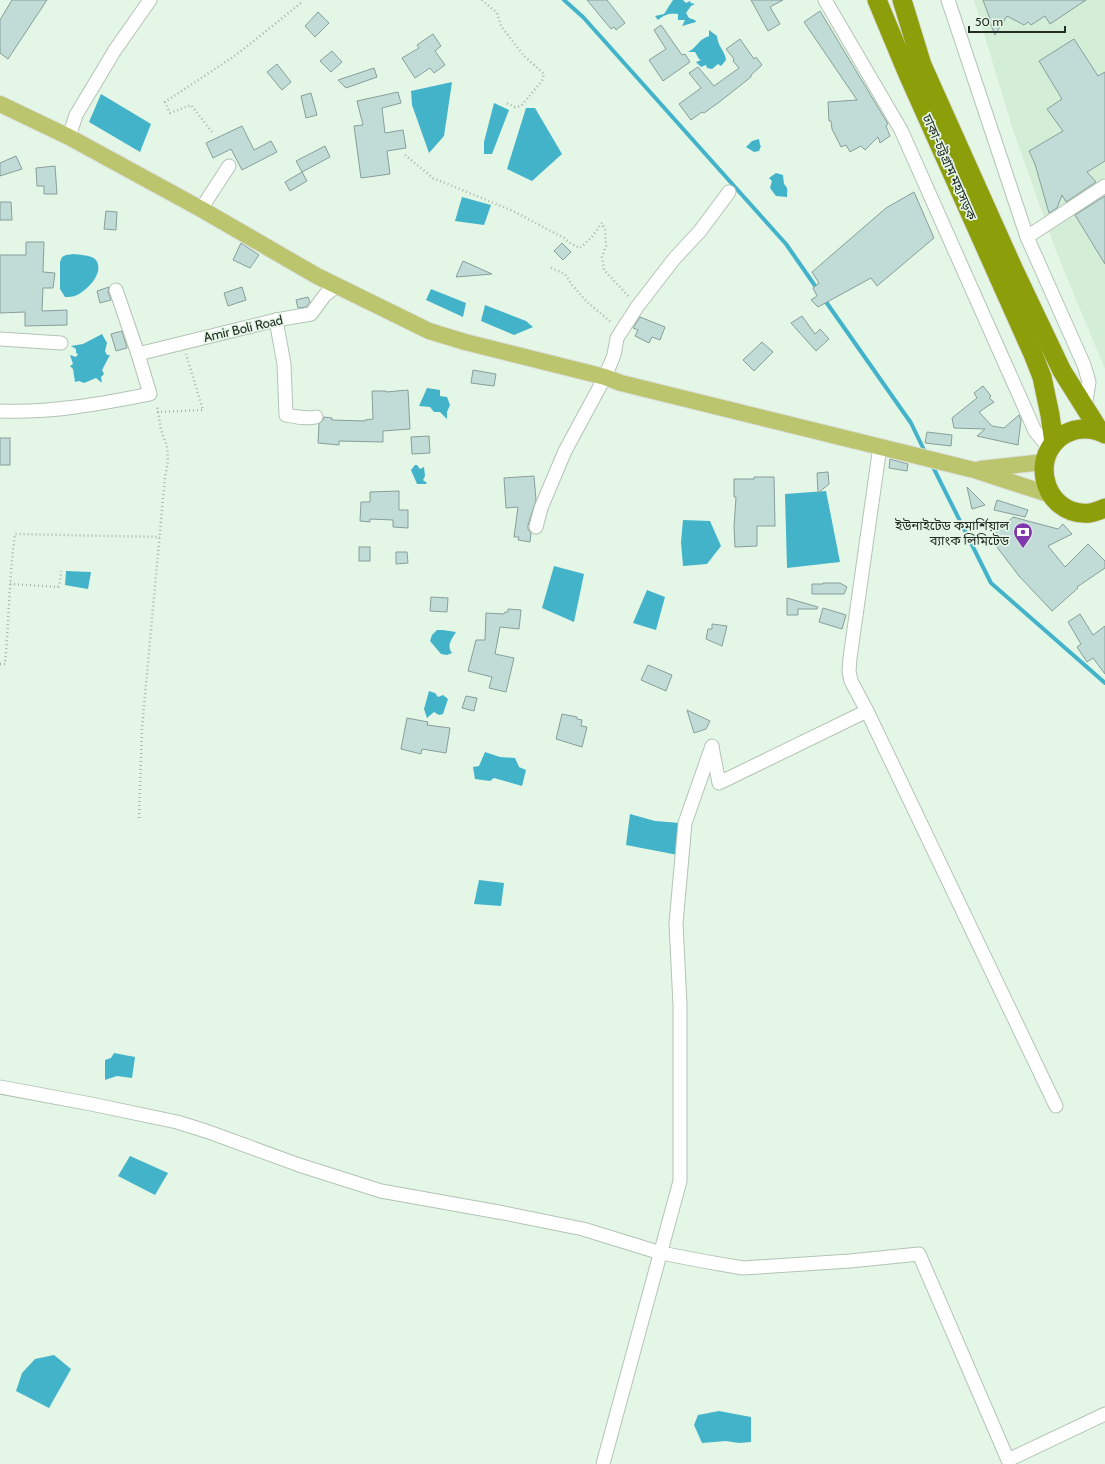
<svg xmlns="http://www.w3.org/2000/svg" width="1105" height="1464" viewBox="0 0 1105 1464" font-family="Cabin,'Noto Sans Bengali',sans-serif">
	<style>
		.built { fill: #d4edd7 }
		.water { fill: #43b3c9 }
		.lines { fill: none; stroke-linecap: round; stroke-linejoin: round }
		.stream { stroke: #43b3c9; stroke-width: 4 }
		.building { fill: #c1dbd6; stroke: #879f9a }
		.minor-casing { stroke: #b3c4b5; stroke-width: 15 }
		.major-casing { stroke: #dcdddc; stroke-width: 18 }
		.highway-casing { stroke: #dcdddc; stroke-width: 21 }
		.path { stroke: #a8b6aa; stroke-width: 2.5; stroke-dasharray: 1 3; stroke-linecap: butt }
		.minor { stroke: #fff; stroke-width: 13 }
		.major { stroke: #bbc56d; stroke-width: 16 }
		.highway { stroke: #8d9e0b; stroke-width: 19 }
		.labels { text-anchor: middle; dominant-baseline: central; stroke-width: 3.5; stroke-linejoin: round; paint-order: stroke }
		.street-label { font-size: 13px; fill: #252c26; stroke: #e4f6e6 }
		.poi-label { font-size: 13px; fill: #252c26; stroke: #e4f6e6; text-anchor: end }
	</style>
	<rect width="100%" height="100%" fill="#e4f6e6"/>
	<!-- built -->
	<g class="built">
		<path d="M 974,0 L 1105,0 L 1105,177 L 1045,220 L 1013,130 Z"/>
		<path d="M 1105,186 L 1105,369 L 1056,251 L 1047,225 Z"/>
	</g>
	<!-- water -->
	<g class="water">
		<path d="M 673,0 L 683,0 L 686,3 L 690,1 L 691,3 L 695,4 L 691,6 L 686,13 L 689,18 L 695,20 L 696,22 L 682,26 L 685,20 L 678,20 L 678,14 C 670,13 665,14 658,20 L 655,16 L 664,14 Z"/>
		<path d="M 709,30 L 717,36 C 718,47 725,51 726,60 L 721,66 L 718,64 L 712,69 L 707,68 L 706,65 L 701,67 L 696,62 L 701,60 L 699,59 L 695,52 L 688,52 C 698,47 697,40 709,36 Z"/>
		<path d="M 452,82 L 444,136 L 429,153 L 412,105 L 411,91 Z"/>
		<path d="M 101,94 L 151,124 L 140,152 L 89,122 Z"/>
		<path d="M 494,103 L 509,110 L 492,154 L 484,154 L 484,142 Z"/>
		<path d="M 526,108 L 535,108 L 562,154 L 532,181 L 507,169 Z"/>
		<path d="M 759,139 L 760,145 L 761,146 L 759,151 L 754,152 L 746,147 L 752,141 Z"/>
		<path d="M 776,173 L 783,175 L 784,184 C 789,189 787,190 787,197 L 776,196 L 770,188 L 772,181 L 769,178 Z"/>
		<path d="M 462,197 L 491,205 L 484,225 L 455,221 Z"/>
		<path d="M 74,254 C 80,255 91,255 95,259 C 106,271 88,290 77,295 C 73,297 69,297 65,297 L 60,289 L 60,262 L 62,257 L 66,255 Z"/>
		<path d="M 431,289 L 466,303 L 463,317 L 426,300 Z"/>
		<path d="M 485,305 L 526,321 L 533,327 L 514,335 L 481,321 Z"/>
		<path d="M 102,334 L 107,343 L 105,351 L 107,355 L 110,355 L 102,370 L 104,374 L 101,377 L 102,383 L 96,378 L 84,383 L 79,381 L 75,382 L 73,369 L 70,366 L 73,364 L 70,355 L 76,357 L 78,354 L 76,353 L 76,349 L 71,346 L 83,344 Z"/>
		<path d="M 427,388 L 440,390 L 440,396 L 447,397 L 450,405 L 447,412 L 447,419 L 440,412 L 434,412 L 430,407 L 419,406 Z"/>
		<path d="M 415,465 L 417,465 L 420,469 L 424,467 L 425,476 L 423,480 L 427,483 L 426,484 L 417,484 L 411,470 Z"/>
		<path d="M 826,491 L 840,562 L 787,568 L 785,494 Z"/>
		<path d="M 683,520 L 710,521 L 721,546 L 707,564 L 683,566 L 681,542 Z"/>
		<path d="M 554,566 L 584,574 L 574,622 L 542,608 Z"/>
		<path d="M 66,571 L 91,572 L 88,589 L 65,585 Z"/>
		<path d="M 647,590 L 665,597 L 656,630 L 633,623 Z"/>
		<path d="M 437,630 L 443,630 L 456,632 C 452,639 446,645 452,653 L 447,655 L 441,654 L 430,641 L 432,635 Z"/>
		<path d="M 429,691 L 435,693 L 438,697 L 443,695 L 448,699 L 443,714 L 439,715 L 434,712 L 427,718 L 424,709 Z"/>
		<path d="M 485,752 L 500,757 L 515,758 L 519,767 L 526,770 L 522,786 L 494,778 L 490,781 L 475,779 L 473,767 L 479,766 Z"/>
		<path d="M 630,814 L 655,821 L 680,823 L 678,855 L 626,845 Z"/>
		<path d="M 479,880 L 504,883 L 501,906 L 474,904 Z"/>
		<path d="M 114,1053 L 135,1057 L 132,1078 L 117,1076 L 105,1080 L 105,1060 L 111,1058 Z"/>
		<path d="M 130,1156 L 168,1173 L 155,1195 L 118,1176 Z"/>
		<path d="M 54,1355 L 71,1369 L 49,1408 L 16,1391 L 22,1373 L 35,1359 Z"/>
		<path d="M 719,1411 L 751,1417 L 751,1442 L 739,1443 L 726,1441 L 702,1443 L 694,1425 L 698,1415 Z"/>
	</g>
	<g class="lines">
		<!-- stream -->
		<g class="stream">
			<path d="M 564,0 L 583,17 L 786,244 L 818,290"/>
			<path d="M 824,299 L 911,423 L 926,454"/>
			<path d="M 932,465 L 991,583 L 1105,683"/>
		</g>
	</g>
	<!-- building -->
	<g class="building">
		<path d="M 12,0 L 47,0 L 8,59 L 0,53 L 0,20 Z"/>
		<path d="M 587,0 L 607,0 L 625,23 L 616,30 L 614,27 L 611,29 Z"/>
		<path d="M 751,0 L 783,0 L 770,7 L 780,24 L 768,31 Z"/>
		<path d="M 983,0 L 1086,0 L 1050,24 L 1045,16 L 1031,25 L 1028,22 L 1024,25 L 1007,16 L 995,35 L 989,20 L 990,19 Z"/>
		<path d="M 820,11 L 888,124 L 886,126 L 890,136 L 880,143 L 878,137 L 865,150 L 861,146 L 850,152 L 846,145 L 841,147 L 832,129 L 831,121 L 829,121 L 828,102 L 857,100 L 804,22 Z"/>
		<path d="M 318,12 L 329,23 L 315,37 L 305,26 Z"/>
		<path d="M 661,25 L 682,55 L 685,54 L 690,62 L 663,81 L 649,60 L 666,49 L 654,30 Z"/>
		<path d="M 433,34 L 441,46 L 435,51 L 445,65 L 434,73 L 430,68 L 415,78 L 402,58 L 419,48 L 417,45 Z"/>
		<path d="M 740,39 L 754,59 L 756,57 L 762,65 L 751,75 L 751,77 L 718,103 L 704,113 L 702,112 L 691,120 L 679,104 L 701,88 L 689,73 L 698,67 L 714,86 L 739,68 L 733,61 L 734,59 L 726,49 Z"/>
		<path d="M 1074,39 L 1098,76 L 1105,72 L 1105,161 L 1087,172 L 1096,182 L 1066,202 L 1062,195 L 1057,208 L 1049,213 L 1035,164 L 1029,151 L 1063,131 L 1047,109 L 1062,99 L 1039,61 Z"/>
		<path d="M 332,51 L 342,62 L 331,72 L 320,61 Z"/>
		<path d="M 277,64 L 291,82 L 282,90 L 267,72 Z"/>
		<path d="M 374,68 L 377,77 L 346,88 L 338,80 Z"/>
		<path d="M 398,92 L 401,103 L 382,108 L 385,133 L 403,130 L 406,148 L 387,151 L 390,174 L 361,178 L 354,126 L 363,125 L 357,101 Z"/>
		<path d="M 311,93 L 317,115 L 306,118 L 301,96 Z"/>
		<path d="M 242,126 L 254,150 L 271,141 L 277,152 L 242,170 L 231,149 L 213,158 L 206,143 Z"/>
		<path d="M 325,146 L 330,157 L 302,172 L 296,161 Z"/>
		<path d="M 16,156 L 22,169 L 0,176 L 0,163 Z"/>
		<path d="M 55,166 L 57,194 L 44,194 L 44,186 L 37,186 L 36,168 Z"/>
		<path d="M 302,172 L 307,181 L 290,191 L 285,182 Z"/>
		<path d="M 914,192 L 934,238 L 877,286 L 871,278 L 818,307 L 811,300 L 817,296 L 813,288 L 819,283 L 812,272 L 886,208 Z"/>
		<path d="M 1105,196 L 1105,264 L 1075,215 Z"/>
		<path d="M 0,202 L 11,202 L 12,220 L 0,220 Z"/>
		<path d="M 106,211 L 117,212 L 116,230 L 104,229 Z"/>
		<path d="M 26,242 L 44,242 L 43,272 L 55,273 L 53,288 L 43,288 L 42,311 L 67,310 L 67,325 L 25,326 L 25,312 L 0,313 L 0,255 L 26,255 Z"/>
		<path d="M 241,243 L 259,255 L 250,268 L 233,260 Z"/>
		<path d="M 562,243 L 571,252 L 563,260 L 554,251 Z"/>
		<path d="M 463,261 L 492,274 L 456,277 Z"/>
		<path d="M 109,287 L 108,292 L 111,300 L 100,303 L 97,291 Z"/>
		<path d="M 242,287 L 246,300 L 228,306 L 224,293 Z"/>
		<path d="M 308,297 L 310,302 L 306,307 L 298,308 L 296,300 Z"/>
		<path d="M 802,316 L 815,334 L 820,329 L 829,339 L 816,351 L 791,323 Z"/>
		<path d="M 640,317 L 665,327 L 660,340 L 652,337 L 649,343 L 635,336 L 638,330 L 633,328 Z"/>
		<path d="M 122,331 L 127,348 L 116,351 L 111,334 Z"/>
		<path d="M 762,342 L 773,352 L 754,371 L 743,360 Z"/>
		<path d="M 473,370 L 496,374 L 494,386 L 471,383 Z"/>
		<path d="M 983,386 L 991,396 L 989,398 L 994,402 L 979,412 L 992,426 L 1004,428 L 1019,415 L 1021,420 L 1018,445 L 977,436 L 985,429 L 954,428 L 952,418 L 977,398 L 974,393 Z"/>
		<path d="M 408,390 L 410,429 L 383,431 L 383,442 L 339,441 L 339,445 L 318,443 L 319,424 L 323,420 L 324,417 L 332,418 L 332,420 L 365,421 L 365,420 L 373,419 L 372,391 L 386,391 L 386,392 Z"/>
		<path d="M 927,432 L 952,435 L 951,446 L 925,443 Z"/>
		<path d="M 429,436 L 430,453 L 412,454 L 411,437 Z"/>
		<rect x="0" y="438" width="10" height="27"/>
		<path d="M 890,459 L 908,464 L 907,471 L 889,468 Z"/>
		<path d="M 828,472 L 829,484 L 818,493 L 817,473 Z"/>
		<path d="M 534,476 L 536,500 L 528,525 L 528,529 L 531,533 L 530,542 L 518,540 L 519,537 L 514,537 L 518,507 L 506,508 L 504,478 Z"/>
		<path d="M 754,477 L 774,477 L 775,526 L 757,526 L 757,546 L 735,547 L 734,527 L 736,497 L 734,497 L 734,479 L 754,479 Z"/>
		<path d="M 967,487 L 985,505 L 972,509 Z"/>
		<path d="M 399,491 L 399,510 L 408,510 L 408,528 L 393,527 L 393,520 L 370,519 L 370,522 L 360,521 L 361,502 L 370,502 L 370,492 Z"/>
		<path d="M 997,500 L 1028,510 L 1025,517 L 994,510 Z"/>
		<path d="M 1013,517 L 1058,529 L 1063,524 L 1072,534 L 1048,546 L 1065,567 L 1088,544 L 1105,561 L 1105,568 L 1077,587 L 1078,588 L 1052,611 L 1019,576 L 990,538 Z"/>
		<rect x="359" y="547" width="11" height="14"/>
		<path d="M 396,552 L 407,552 L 408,563 L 396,564 Z"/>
		<path d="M 823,583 L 840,583 L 847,587 L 844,594 L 812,594 L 812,584 L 823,584 Z"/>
		<path d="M 431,597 L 448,598 L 447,612 L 430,611 Z"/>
		<path d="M 787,598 L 818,607 L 817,609 L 798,609 L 798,615 L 787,615 Z"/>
		<path d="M 823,608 L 846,615 L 842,629 L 819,622 Z"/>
		<path d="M 508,609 L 521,610 L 519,629 L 500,627 L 495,654 L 514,658 L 506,692 L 489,688 L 492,677 L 468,671 L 476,640 L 485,640 L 486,613 L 504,614 L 505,612 L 508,612 Z"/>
		<path d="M 1080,614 L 1093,635 L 1105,626 L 1105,674 L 1093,658 L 1087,662 L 1077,647 L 1081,644 L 1068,622 Z"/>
		<path d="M 712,624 L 727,626 L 722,646 L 706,639 L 708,629 L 712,629 Z"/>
		<path d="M 648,665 L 672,675 L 666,691 L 641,680 Z"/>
		<path d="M 466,696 L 477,698 L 474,711 L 462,708 Z"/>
		<path d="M 687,710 L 710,721 L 706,729 L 694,733 Z"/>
		<path d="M 562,714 L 577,717 L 577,719 L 582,720 L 581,726 L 587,727 L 582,747 L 556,739 Z"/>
		<path d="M 407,718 L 428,722 L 427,725 L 450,728 L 446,753 L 422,749 L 421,754 L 401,749 Z"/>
	</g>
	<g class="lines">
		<!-- minor casing -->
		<g class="minor-casing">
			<g id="minor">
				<path d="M 825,0 L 901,130 L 1035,431 L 1049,448"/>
				<path d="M 948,0 L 1027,237 L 1084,365 L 1089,382 L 1085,407"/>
				<path d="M 69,137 L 76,115 L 115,50 L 150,0"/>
				<path d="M 201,209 L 229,166"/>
				<path d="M 1027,237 L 1105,186"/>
				<path d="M 276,320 L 284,364 L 286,415 C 297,417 306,419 316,417"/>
				<path d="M 0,339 L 61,343"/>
				<path d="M 138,354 L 276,320 L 311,314 L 325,295 L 338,285"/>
				<path d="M 0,411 C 51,413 100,404 150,394 L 138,354 L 116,290"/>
				<path d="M 880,446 L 850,658 L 849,671 L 851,681 L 867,711 L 1056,1106"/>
				<path d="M 536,527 L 541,508 L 565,451 L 605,377 L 614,355 L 617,338 L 637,307 L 674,259 L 700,231 L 729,192"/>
				<path d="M 712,747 L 719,783 L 867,711"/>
				<path d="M 0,1087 L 91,1104 L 177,1122 L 206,1131 L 299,1165 L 381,1191 L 504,1213 L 583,1229 L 661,1253 L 708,1262 L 743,1268 L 850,1261 L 919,1254 L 1008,1460 L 1105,1414"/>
				<path d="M 603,1464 L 680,1181 L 680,1005 L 676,923 L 685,823 L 712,746"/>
			</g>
		</g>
		<!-- major casing -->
		<g class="major-casing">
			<g id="major">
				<path d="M 0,104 L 69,137 L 201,209 L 317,276 L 429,331 L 465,342 L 605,377 L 621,383 L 974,470 L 1051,495"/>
				<path d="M 980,469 L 1044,462"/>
			</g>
		</g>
		<!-- highway casing -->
		<g class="highway-casing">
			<g id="highway">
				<path d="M 877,0 L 907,72 L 1033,354 L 1042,377 L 1050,415 L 1054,443"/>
				<path d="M 902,0 L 922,65 L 1013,268 L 1062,371 L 1099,430"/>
				<path d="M 1105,434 C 1096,429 1085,428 1075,430 C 1025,444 1040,518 1090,513 C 1095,512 1100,510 1105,508"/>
			</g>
		</g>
		<!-- path -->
		<g class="path">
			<path d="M 482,0 L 497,13 L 501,26 L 524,56 L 544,74 L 542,81 L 521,106 L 515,107 L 506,103"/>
			<path d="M 212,132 L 191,105 L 170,113 L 165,102 L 236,55 L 301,3"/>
			<path d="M 405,155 L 433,178 L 513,211 L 564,238 L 571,244 L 580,248 L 591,238 L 602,223 L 605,230 L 606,246 L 602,257 L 604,270 L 630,298"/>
			<path d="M 551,268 L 565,274 L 572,285 L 587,302 L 612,323"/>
			<path d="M 157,412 L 203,410 L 186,354"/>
			<path d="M 10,584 L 58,587 L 60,582 L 61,571"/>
			<path d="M 0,664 L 5,664 C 9,621 9,578 15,534 L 160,537"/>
			<path d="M 139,818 L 142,728 L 165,477 L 168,462 L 167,446 L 161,430 L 157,405"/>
		</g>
		<!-- minor -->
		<use href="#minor" class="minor"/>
		<!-- major -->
		<use href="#major" class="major"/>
		<!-- highway -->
		<use href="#highway" class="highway"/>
	</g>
	<!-- icons -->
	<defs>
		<g id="bank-pin" transform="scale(1)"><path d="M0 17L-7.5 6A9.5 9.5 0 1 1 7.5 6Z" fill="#7f39ad" stroke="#e4f6e6"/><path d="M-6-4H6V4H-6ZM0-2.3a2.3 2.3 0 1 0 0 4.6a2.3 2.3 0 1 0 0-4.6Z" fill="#fff"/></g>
	</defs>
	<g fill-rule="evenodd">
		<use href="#bank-pin" x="1023" y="532"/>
	</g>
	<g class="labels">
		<!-- street labels -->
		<g class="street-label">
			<text transform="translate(950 167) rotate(66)">ঢাকা-চট্টগ্রাম মহাসড়ক</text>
			<text transform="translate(243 328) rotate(-13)">Amir Boli Road</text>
		</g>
		<!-- poi labels -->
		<g class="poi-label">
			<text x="1009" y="525">ইউনাইটেড কমার্শিয়াল<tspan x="1009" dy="15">ব্যাংক লিমিটেড</tspan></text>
		</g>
	</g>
	<!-- scale -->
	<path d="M969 26v6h96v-6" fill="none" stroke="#252c26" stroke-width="2"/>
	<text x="975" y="26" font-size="12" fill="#252c26" stroke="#e4f6e6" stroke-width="3" paint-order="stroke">50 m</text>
</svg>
